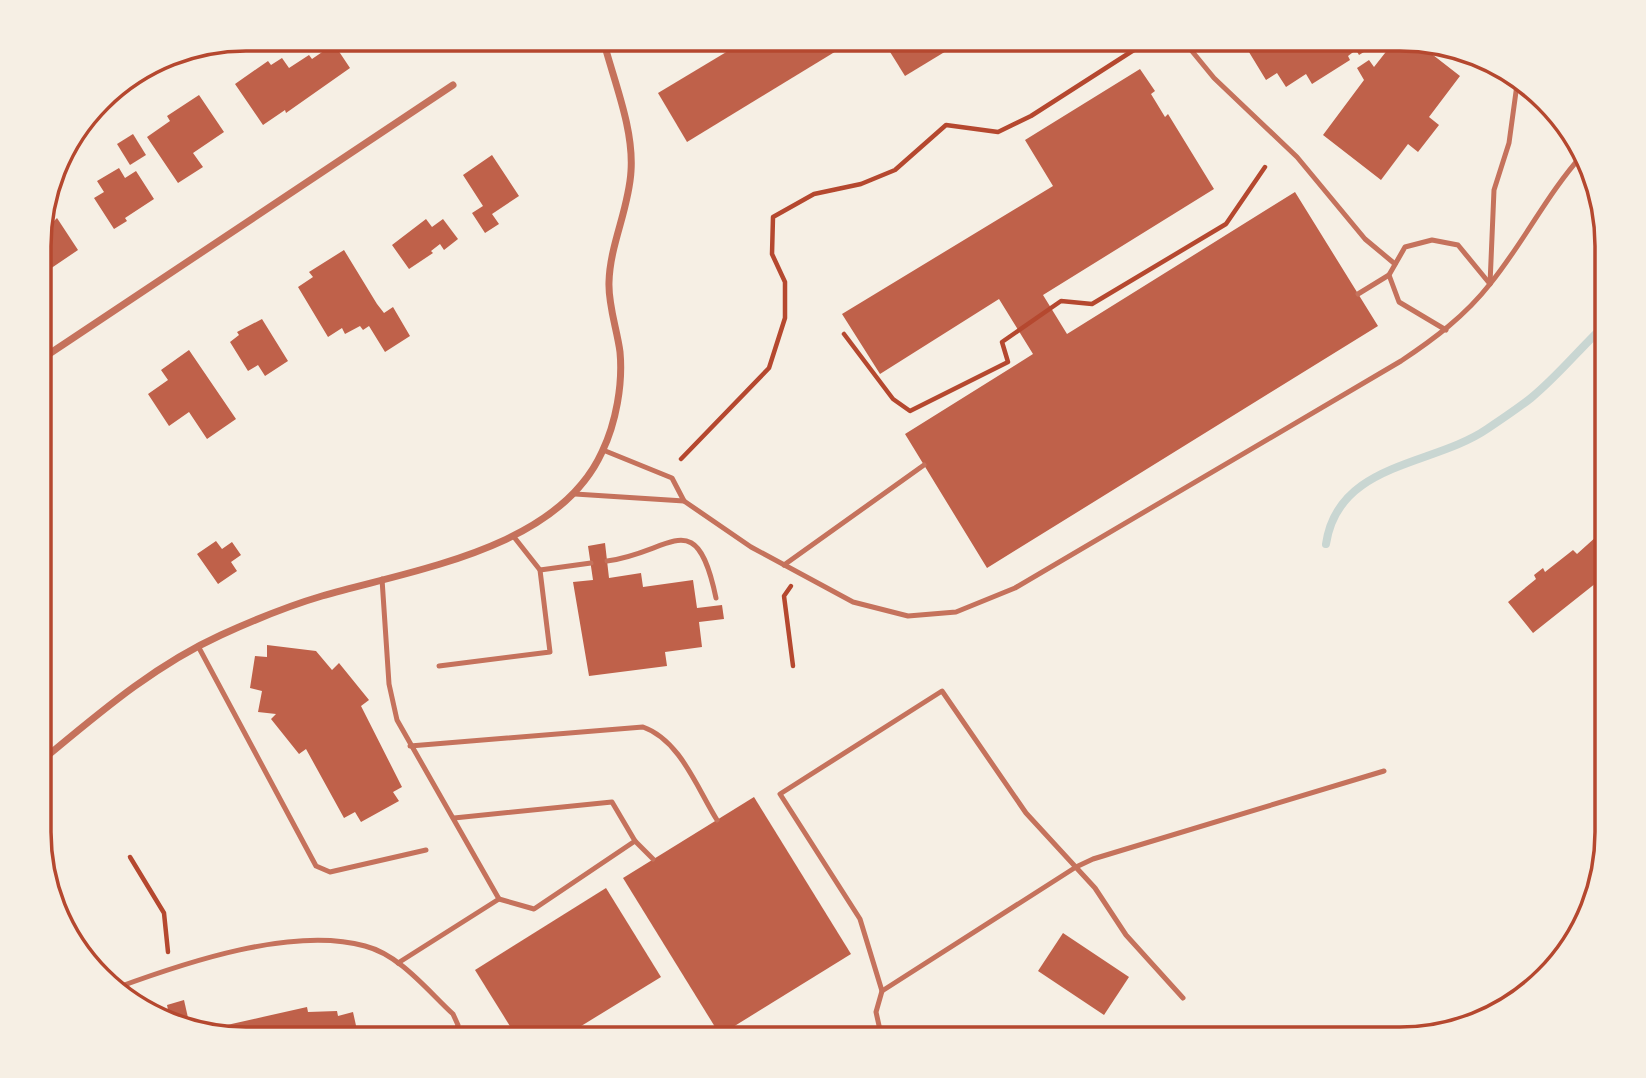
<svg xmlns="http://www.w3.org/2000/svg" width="1646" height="1078" viewBox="0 0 1646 1078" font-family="'Varela Round',sans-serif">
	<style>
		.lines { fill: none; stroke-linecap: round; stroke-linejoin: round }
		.stream { stroke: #c9d6d2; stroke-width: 8 }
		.building { fill: #bf614a }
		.path { stroke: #b5482f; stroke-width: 4.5 }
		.service { stroke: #c5725c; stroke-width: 5 }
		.minor { stroke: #c5725c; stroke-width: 7 }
		.rim { fill: none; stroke: #b5482f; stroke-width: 3.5 }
	</style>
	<rect width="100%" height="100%" fill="#f6efe4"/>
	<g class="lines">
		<!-- stream -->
		<path class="stream" d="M 1326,544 C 1338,462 1433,466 1487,429 C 1502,419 1517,409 1531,398 C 1558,376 1581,347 1607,323"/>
	</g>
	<!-- building -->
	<g class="building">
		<path d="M 748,39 L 856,39 L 687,142 L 658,93 Z"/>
		<path d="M 882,39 L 966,39 L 905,76 Z"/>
		<path d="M 1241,39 L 1385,39 L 1359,55 L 1356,50 L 1348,56 L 1350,60 L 1312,84 L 1306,74 L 1286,87 L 1277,73 L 1266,80 Z"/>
		<path d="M 1396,39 L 1415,41 L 1460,76 L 1429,117 L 1439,125 L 1418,152 L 1408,144 L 1381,180 L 1323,135 L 1364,80 L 1357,68 L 1369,60 L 1374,67 Z"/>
		<path d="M 334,44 L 350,68 L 286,113 L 285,110 L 263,125 L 235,84 L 268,61 L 271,65 L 282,58 L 289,68 L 309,55 L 312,59 Z"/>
		<path d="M 1140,69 L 1155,91 L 1151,94 L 1165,117 L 1168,114 L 1214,189 L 1043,295 L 1067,334 L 1295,192 L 1378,326 L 987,568 L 905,434 L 1033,354 L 999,299 L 880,374 L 842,314 L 1053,186 L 1025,140 Z"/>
		<path d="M 199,95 L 224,132 L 193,153 L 203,167 L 178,183 L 147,137 L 170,121 L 167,116 Z"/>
		<path d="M 133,134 L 146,155 L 130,165 L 117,144 Z"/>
		<path d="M 492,155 L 519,196 L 492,214 L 499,224 L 485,233 L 472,213 L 483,206 L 463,175 Z"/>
		<path d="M 119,168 L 125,178 L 136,171 L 154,199 L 125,218 L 127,221 L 114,229 L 94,198 L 104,192 L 97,181 Z"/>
		<path d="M 44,208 L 53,222 L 57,218 L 78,250 L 47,271 L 44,266 L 40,268 L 40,219 Z"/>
		<path d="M 426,219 L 432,227 L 443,219 L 458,239 L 444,250 L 440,244 L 431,251 L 433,253 L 409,269 L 392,245 Z"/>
		<path d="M 344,250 L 377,304 L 384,313 L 393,307 L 410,336 L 385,352 L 369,326 L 363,330 L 360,326 L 345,334 L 342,328 L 328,337 L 298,287 L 313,277 L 309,272 Z"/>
		<path d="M 262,319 L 288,361 L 265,376 L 258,365 L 248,371 L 230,342 L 239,335 L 237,332 Z"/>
		<path d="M 189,350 L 236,419 L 207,439 L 189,412 L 169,426 L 148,394 L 168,380 L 161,370 Z"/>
		<path d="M 1607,527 L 1607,583 L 1601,588 L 1596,583 L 1533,633 L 1508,602 L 1536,579 L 1534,575 L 1543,568 L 1545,572 L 1573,550 L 1577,554 Z"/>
		<path d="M 216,541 L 222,549 L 232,542 L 241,555 L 231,562 L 237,571 L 218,584 L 197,554 Z"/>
		<path d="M 605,543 L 609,578 L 641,573 L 643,587 L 693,580 L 697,608 L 722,605 L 724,619 L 699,622 L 702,647 L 665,652 L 667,666 L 589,676 L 573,582 L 593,580 L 588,546 Z"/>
		<path d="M 267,645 L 316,651 L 332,670 L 339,663 L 369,700 L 361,706 L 402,787 L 393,792 L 399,801 L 361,822 L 355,812 L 344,818 L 306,749 L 299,754 L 271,719 L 276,714 L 258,712 L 262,691 L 250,688 L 255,656 L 267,657 Z"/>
		<path d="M 754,797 L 851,954 L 720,1035 L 623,878 Z"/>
		<path d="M 606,888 L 661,977 L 560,1039 L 518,1039 L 475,970 Z"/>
		<path d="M 1063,933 L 1129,977 L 1104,1015 L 1038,971 Z"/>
		<path d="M 184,1000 L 191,1031 L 171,1024 L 167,1005 Z"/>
		<path d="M 307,1007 L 308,1012 L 337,1011 L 338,1016 L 353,1012 L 359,1039 L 246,1039 L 213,1034 L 220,1032 L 218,1027 Z"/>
	</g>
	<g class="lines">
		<!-- path -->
		<g class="path">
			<path d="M 844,334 L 893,399 L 910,411 L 1008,362 L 1002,342 L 1061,301 L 1092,304 L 1226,224 L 1265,167"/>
			<path d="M 681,459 L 769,368 L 785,318 L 785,282 L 772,254 L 773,217 L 814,194 L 861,184 L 895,170 L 946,125 L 998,132 L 1031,116 L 1151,39"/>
			<path d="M 791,586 L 784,596 L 793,666"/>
			<path d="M 130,857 L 164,913 L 168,952"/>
		</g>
		<!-- service -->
		<g class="service">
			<path d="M 1182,39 L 1214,78 L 1297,157 L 1365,239 L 1395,264"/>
			<path d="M 1490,284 L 1494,190 L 1509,143 L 1518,77"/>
			<path d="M 1358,294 L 1389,275"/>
			<path d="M 1446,330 L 1399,302 L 1389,275 L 1405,247 L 1432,240 L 1458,245 L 1490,284"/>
			<path d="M 603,450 L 672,478 L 684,501 L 751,547 L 853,602 L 908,616 L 956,612 L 1015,588 L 1401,361 C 1434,339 1465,316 1490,284 C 1524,242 1547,194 1583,154"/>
			<path d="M 575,494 L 684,501"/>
			<path d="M 607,561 C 671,553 696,502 716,598"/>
			<path d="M 784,565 L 924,465"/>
			<path d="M 540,570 L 591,563"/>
			<path d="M 382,579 L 389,684 L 397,720 L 499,899"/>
			<path d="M 198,646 L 316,866 L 330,872 L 426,850"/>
			<path d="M 439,666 L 550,652 L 540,570 L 514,537"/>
			<path d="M 410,746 L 643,727 C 680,740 697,788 717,820"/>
			<path d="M 635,841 L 653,859"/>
			<path d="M 398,963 L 499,899 L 534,909 L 635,841 L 612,802 L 454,818"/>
			<path d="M 116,988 C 184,963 292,926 365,946 C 400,955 427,990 453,1014 L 458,1025 L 452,1039"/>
			<path d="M 882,991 L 860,919 L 780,794 L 942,691 L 1026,813 L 1095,888 L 1126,935 L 1183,998"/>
			<path d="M 882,1039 L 876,1012 L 882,991 L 1076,867 L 1093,859 L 1384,771"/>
		</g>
		<!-- minor -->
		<g class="minor">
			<path d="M 40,360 L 453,85"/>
			<path d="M 40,762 C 98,714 153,666 221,635 C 254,620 288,606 322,596 C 415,569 558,549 602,452 C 616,423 623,384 620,352 C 617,329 608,305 609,282 C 610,244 629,209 631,171 C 634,128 613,79 603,39"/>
		</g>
	</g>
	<!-- crop -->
	<path d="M0 0H1646V1078H0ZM246 51H1400A195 195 0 0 1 1595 246V832A195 195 0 0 1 1400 1027H246A195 195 0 0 1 51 832V246A195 195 0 0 1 246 51Z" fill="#f6efe4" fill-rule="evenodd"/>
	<path class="rim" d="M246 51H1400A195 195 0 0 1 1595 246V832A195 195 0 0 1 1400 1027H246A195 195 0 0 1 51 832V246A195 195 0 0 1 246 51Z"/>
</svg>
